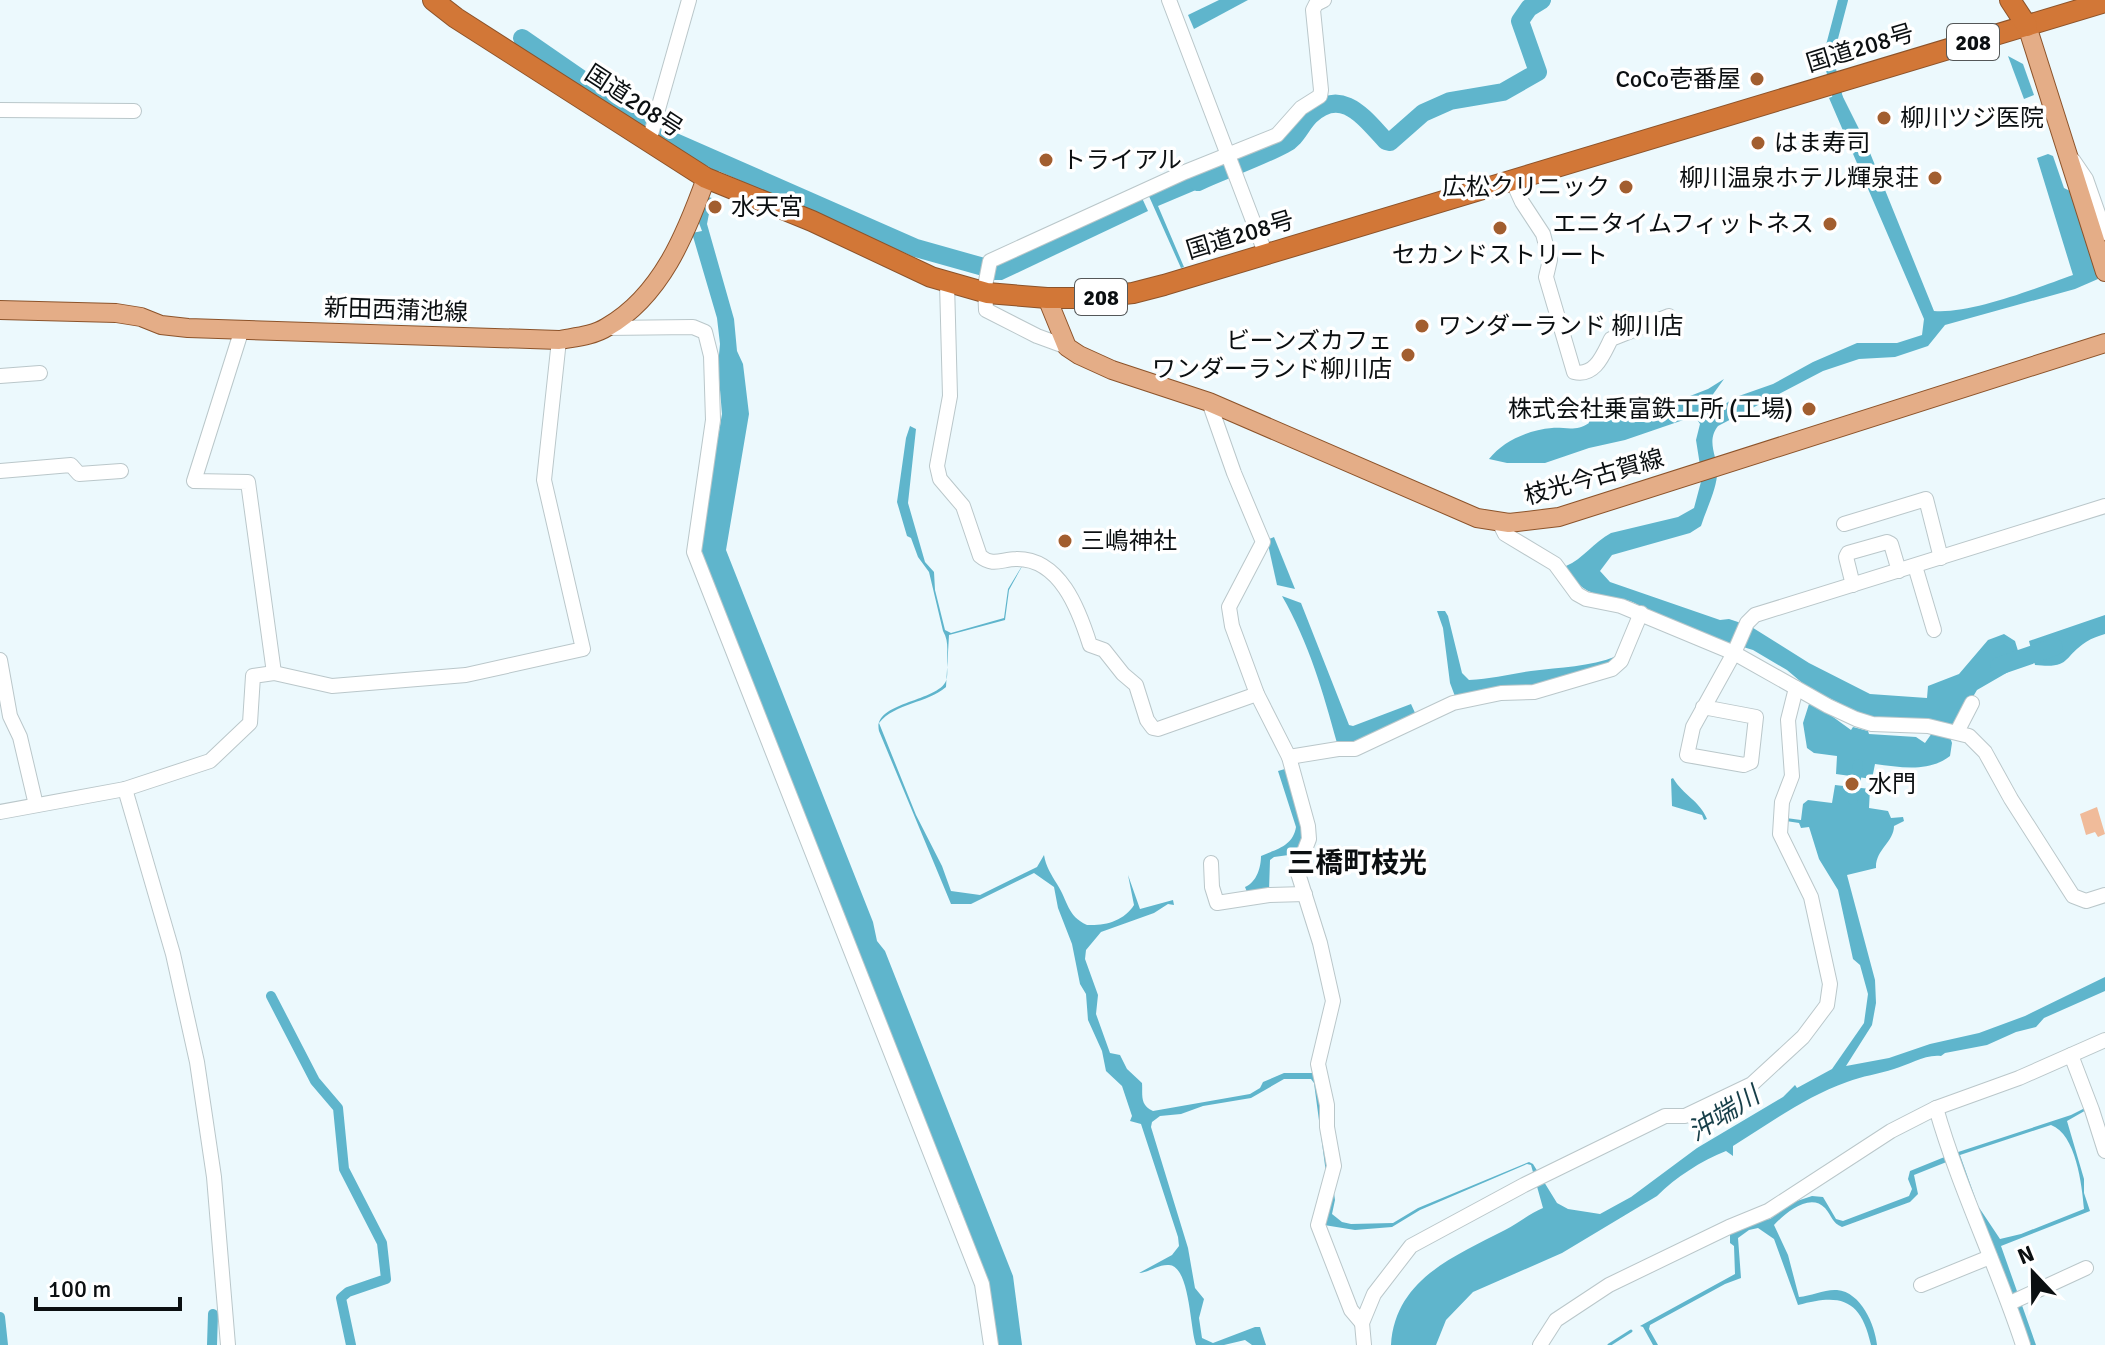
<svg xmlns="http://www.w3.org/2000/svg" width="2105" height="1345" viewBox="0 0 2105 1345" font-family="Signika,'Noto Sans JP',sans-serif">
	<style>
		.green { fill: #f0bb9a }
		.water { fill: #5fb5cc; fill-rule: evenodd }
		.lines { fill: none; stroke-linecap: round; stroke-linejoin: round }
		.stream { stroke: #5fb5cc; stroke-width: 3 }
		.canal { stroke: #5fb5cc; stroke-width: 10 }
		.river { stroke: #5fb5cc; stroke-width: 18 }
		.minor-casing { stroke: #bac7ca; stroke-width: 16 }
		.major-casing { stroke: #8c532a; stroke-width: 20 }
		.highway-casing { stroke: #8c532a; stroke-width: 22 }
		.minor { stroke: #fff; stroke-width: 14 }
		.major { stroke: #e4ad87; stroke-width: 18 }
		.highway { stroke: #d27737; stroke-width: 20 }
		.poi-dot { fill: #a25e2f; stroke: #fff; stroke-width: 3 }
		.labels { text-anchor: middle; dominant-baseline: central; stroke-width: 7; stroke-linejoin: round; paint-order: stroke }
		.shield { fill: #fff; stroke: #545758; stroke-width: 2 }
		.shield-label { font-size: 22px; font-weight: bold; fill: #0b0f11 }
		.street-label { font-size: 24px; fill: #0b0f11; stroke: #fff }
		.poi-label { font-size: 24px; fill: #0b0f11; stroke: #fff; text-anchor: start }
		.water-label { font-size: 26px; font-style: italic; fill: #163e48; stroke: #fff }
		.quarter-label { font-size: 28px; font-weight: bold; fill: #0b0f11; stroke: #fff }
	</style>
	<rect width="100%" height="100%" fill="#ecf9fd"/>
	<!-- green -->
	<path class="green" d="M 2097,807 L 2105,834 L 2098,837 L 2095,832 L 2086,835 L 2080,814 Z"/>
	<!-- water -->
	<g class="water">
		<path d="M 1219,0 L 1248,0 L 1194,29 L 1188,15 Z"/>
		<path d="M 2008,56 L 2023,64 L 2034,95 L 2024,99 Z"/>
		<path d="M 1841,93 L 1866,143 L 1934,311 C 1972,314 2036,288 2073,275 L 2037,158 L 2048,154 L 2053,156 L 2064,188 L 2070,191 L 2098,279 L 2075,289 L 1945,325 L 1928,346 L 1895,357 L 1859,359 L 1823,371 L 1718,426 C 1705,443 1719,457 1717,476 C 1715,493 1706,510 1701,526 L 1690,533 L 1612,555 L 1600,571 L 1610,582 L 1720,620 L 1729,619 L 1750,626 L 1809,663 L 1870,694 L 1927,698 L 1928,686 L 1959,674 L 1988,640 L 2004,634 L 2015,641 L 2022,664 L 1977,690 L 1956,725 L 1869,718 L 1807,687 L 1787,670 L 1753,650 L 1707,636 L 1646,610 C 1618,587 1586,609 1566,566 C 1583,559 1594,542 1611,533 L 1678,517 L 1694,508 L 1702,478 L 1696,440 L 1700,424 L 1695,416 L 1625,440 L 1589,448 L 1545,463 L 1507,463 L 1489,459 C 1503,441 1528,430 1552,428 C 1565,427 1576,432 1589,423 L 1587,416 L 1614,420 L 1635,419 L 1671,400 L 1690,396 L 1708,389 L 1724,379 L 1711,397 L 1719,408 L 1736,397 L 1773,384 L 1813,362 L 1857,343 L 1897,343 L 1922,335 L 1924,319 L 1829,98 Z"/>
		<path d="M 1216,166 L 1222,179 L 1158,206 L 1184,267 L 1181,268 L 1148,194 Z"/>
		<path d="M 704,196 L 712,198 L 707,224 L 734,319 L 737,351 L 743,364 L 749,414 L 726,550 L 873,922 L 877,941 L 885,951 L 1013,1276 L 1022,1345 L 996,1345 L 959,1214 L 960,1206 L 953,1196 L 698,554 L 722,414 L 718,366 L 720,344 L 717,318 L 692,233 L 702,231 L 699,223 Z"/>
		<path d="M 1142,198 L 1148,211 L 1002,280 L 990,280 L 994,263 Z"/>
		<path d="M 910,426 L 916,429 L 908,503 L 925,562 L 934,572 L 935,590 L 945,630 L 951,633 L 1004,618 L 1008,589 L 1025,561 L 1009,590 L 1005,620 L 949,635 L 946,687 C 928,703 895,703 879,723 L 916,815 L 942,866 L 951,891 L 980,895 L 1037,867 L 1044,855 C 1046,867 1051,874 1057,884 C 1068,901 1067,916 1087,925 C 1105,926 1124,921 1134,905 L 1128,875 L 1140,909 L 1173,900 L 1174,905 L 1168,904 L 1154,913 L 1101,932 L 1086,950 L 1085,959 L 1098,995 L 1096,1014 L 1110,1053 L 1120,1055 L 1127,1069 L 1142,1083 C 1143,1094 1139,1105 1153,1111 L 1250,1094 L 1260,1088 L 1263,1082 L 1284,1073 L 1314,1073 L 1317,1075 L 1335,1200 L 1332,1214 L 1342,1222 L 1351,1224 L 1393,1223 L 1418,1208 L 1529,1162 L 1533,1164 L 1557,1203 L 1568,1209 L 1600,1214 L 1631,1197 L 1697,1148 L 1783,1097 L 1795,1085 L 1797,1088 L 1832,1069 L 1864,1023 L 1868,994 L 1860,965 L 1853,959 L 1838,890 L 1819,859 L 1810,830 L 1809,827 L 1801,828 L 1799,823 L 1786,821 L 1786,818 L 1801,820 L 1803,804 L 1808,800 L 1832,803 L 1835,785 L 1870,789 L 1869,808 L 1888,811 L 1891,818 L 1903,817 L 1904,821 L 1894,826 C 1894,842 1875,850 1876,868 L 1847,875 L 1875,980 L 1876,1003 L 1872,1025 L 1846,1066 L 1889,1058 L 1930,1044 L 1979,1033 L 2025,1016 L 2105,977 L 2105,991 L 2044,1018 L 2036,1027 L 2016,1032 L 1987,1045 L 1945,1053 L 1941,1056 C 1925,1054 1909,1065 1894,1069 C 1879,1074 1862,1076 1847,1082 C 1805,1097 1770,1123 1733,1146 L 1733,1156 L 1726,1151 C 1701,1161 1676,1177 1657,1196 L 1562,1253 L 1473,1292 L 1446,1320 L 1436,1345 L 1391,1345 C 1395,1279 1455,1256 1505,1230 C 1519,1223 1530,1213 1543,1208 L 1531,1165 L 1527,1164 L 1420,1210 L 1392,1227 L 1355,1230 L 1324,1225 L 1326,1173 L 1314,1083 L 1311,1079 L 1284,1079 L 1251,1098 L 1203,1106 L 1181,1114 L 1160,1116 L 1152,1122 L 1151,1127 L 1188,1248 L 1195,1288 L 1204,1299 L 1199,1318 L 1202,1338 L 1213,1343 L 1255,1327 L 1260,1327 L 1266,1345 L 1252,1345 L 1245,1340 L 1224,1345 L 1196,1345 C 1190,1329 1190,1266 1169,1265 C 1158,1264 1148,1273 1139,1273 L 1172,1255 L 1179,1246 L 1178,1237 L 1141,1124 L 1130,1121 L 1132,1116 L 1122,1086 L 1106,1071 L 1102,1051 L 1088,1020 L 1086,994 L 1080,984 L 1072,944 L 1058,908 L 1054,887 L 1034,873 L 971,904 L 951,904 L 879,731 C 872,702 937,702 946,681 C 948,676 947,668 947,662 C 947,651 949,641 943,631 L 929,572 L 918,557 L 911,538 L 907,536 L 897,502 L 906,438 Z"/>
		<path d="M 1274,537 L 1295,589 L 1277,585 L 1267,540 Z"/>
		<path d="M 1282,596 L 1301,603 L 1349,725 L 1353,726 L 1411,704 L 1416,715 L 1352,746 L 1337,743 C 1323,692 1309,643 1282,596 Z"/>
		<path d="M 1437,611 L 1445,611 L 1448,616 L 1462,673 L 1469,680 C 1491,679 1510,674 1531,671 C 1561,667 1589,667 1617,656 C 1591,686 1496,694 1456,699 L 1450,683 L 1443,628 Z"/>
		<path d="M 2105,615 L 2105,634 C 2099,636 2092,638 2086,642 C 2062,658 2071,669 2035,665 L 2029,641 Z"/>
		<path d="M 1809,704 L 1822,709 L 1851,730 L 1853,727 L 1868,731 L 1869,734 L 1916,737 L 1925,743 L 1932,733 L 1950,737 L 1952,743 L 1950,756 C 1928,773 1900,767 1875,764 L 1872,779 L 1836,774 L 1837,756 L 1814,753 L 1807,748 L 1803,723 Z"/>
		<path d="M 1285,769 L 1304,837 L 1296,854 L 1274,857 L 1270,860 L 1269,891 L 1247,892 L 1245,887 C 1257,882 1261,867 1261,856 C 1277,849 1293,846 1296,827 L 1278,771 Z"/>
		<path d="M 1673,778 C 1683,795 1700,801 1707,819 L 1704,820 L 1702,815 L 1672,806 L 1671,779 Z"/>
		<path d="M 2087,1107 L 2088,1109 L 2067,1121 L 2084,1179 L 2084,1193 L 2090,1211 L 2001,1246 L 2036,1345 L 2028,1345 L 1952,1154 L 2071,1115 ZM 2051,1125 C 2076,1134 2082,1185 2084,1209 L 2021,1234 L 2000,1239 L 1978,1206 L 1960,1155 Z"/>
		<path d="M 1947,1156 L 1949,1161 L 1914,1175 L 1918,1194 L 1910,1202 L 1842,1227 C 1832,1223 1832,1216 1825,1208 C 1810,1192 1785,1213 1774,1225 L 1788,1255 L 1799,1297 C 1811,1296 1825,1289 1837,1290 C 1861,1292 1875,1325 1877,1345 L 1871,1345 C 1861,1299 1841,1293 1798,1305 L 1774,1239 L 1758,1228 L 1749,1230 L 1738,1238 L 1741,1278 L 1725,1284 L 1650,1325 L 1649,1329 L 1658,1345 L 1653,1345 L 1643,1327 L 1640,1326 L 1735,1274 L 1734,1246 L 1730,1243 L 1730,1230 L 1750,1222 L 1770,1219 L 1791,1203 L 1812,1196 L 1823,1197 L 1836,1219 L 1843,1221 L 1909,1196 L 1912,1189 L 1908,1179 L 1910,1171 Z"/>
	</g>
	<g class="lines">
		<!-- stream -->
		<path class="stream" d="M 1609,1345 L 1631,1331"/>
		<!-- canal -->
		<g class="canal">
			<path d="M 1840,107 L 1828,57 L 1843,0"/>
			<path d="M 714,170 L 715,161"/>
			<path d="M 1853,800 L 1858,764"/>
			<path d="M 271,996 L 315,1081 L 338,1108 L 344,1169 L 382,1243 L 386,1279 L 348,1292 L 341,1298 L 351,1345"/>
			<path d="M 0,1317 L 3,1345"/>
			<path d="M 212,1345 L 213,1314"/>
		</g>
		<!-- river -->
		<g class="river">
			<path d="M 522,38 L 668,139 L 916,248 L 998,271 L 1002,269"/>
			<path d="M 1198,182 C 1226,169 1257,159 1285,144 C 1296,139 1301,125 1310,116 C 1342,85 1365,119 1386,141 L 1390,142 L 1423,113 L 1450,101 L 1503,92 L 1538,72 L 1520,21 L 1529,8 L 1542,0"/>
			<path d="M 1999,666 L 2054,647"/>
		</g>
		<!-- minor casing -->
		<g class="minor-casing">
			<g id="minor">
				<path d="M 1169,0 L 1266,255"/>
				<path d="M 0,110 L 134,111"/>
				<path d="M 649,141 L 689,0"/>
				<path d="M 2073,160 L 2086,179 L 2105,233"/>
				<path d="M 1512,180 L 1522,202 L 1543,234 L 1550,260 L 1546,277 L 1574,372 C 1595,377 1603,355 1611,339 L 1669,316"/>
				<path d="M 947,283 L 950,396 L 937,466 L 940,479 L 963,506 L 980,556 C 993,567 1002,559 1016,559 C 1060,558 1079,610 1090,645 L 1104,650 L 1123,674 L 1136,685 L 1147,720 L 1153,728 L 1158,729 L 1257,694"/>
				<path d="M 606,328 L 693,327 L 705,332 L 711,356 L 713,420 L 694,552 L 982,1284 L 991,1345"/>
				<path d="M 242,329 L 194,481 L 248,482 L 274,673"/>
				<path d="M 1067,347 L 1037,336 L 986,310 L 985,286 L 990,261 L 1185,172 L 1277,135 L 1301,108 L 1320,96 L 1321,90 L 1313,10 L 1316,4 L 1324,0"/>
				<path d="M 0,376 L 40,373"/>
				<path d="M 1209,402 L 1234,473 L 1263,542 L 1229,607 L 1232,626 L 1257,694 L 1289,757 L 1308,826 L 1309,839 L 1297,870 L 1320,943 L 1333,1001 L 1318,1064 L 1327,1105 L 1327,1127 L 1334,1166 L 1318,1225 L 1351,1310 L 1362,1323"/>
				<path d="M 0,471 L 71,465 L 79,474 L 121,471"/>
				<path d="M 1499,522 L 1505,534 L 1555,564 L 1577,594 L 1586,599 L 1621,606 L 1734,653 L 1828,706 L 1856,719 L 1872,724 L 1928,726 L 1969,736 L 1985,752 L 2011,799 L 2073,896 L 2086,901 L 2105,895"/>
				<path d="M 1844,524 L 1926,499 L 1941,558"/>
				<path d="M 1915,566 L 1934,630"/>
				<path d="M 1853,585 L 1846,557 L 1848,553 L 1887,542 L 1891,544 L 1899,571"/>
				<path d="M 0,660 L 10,716 L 20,737 L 36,805"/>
				<path d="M 1703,707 L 1756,717 L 1751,762 L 1744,765 L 1687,755 L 1693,727 L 1734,653 L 1747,623 L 1755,615 L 2105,506"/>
				<path d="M 1957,732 L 1972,703"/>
				<path d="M 1289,757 L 1338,749 L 1355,749 L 1453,703 L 1501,693 L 1534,692 L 1612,669 L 1621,661 L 1641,613"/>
				<path d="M 125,789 L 173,954 L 197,1062 L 214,1177 L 228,1345"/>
				<path d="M 0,812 L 125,789 L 210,761 L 250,723 L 253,676 L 274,673 L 332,686 L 466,675 L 583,649 L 544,480 L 559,340"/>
				<path d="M 1211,863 L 1212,887 L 1217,903 L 1269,895 L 1305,894"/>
				<path d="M 2071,1055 L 2092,1110 L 2105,1151"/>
				<path d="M 1936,1108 C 1959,1189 1997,1265 2023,1345"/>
				<path d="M 1921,1285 L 1990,1257"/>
				<path d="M 2010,1303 L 2086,1268"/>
				<path d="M 1364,1345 L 1362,1323 L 1374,1294 L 1411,1246 L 1524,1185 L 1665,1116 L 1685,1116 L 1752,1084 L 1803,1037 L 1827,1005 L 1830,984 L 1811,897 L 1780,834 L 1782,802 L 1792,776 L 1788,720 L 1796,688"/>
				<path d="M 1540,1345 L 1556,1320 L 1609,1285 L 1729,1227 L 1768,1211 L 1891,1131 L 1936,1108 L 2019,1078 L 2105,1040"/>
			</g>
		</g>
		<!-- major casing -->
		<g class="major-casing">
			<g id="major">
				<path d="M 2027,26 L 2105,272"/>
				<path d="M 1047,298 L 1067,347 L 1079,355 L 1112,370 L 1209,402 L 1477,518 L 1509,523 L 1559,517 L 2105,343"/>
				<path d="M 0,310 L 116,313 L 141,317 L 161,325 L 188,328 L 559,340 C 575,337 593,336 607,327 C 661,296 686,234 706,178"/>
			</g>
		</g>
		<!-- highway casing -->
		<g class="highway-casing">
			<g id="highway">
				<path d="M 433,0 L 456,18 L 706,178 L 812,221 L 931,277 L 987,293 L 1047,298 L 1088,298 L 1133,293 L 1164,285 L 2105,2"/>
				<path d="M 2010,0 L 2027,26"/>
			</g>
		</g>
		<!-- minor -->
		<use href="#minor" class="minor"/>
		<!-- major -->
		<use href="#major" class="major"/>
		<!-- highway -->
		<use href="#highway" class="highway"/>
	</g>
	<!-- markers -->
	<g class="poi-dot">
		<circle cx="1757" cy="79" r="8"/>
		<circle cx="1884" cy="118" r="8"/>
		<circle cx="1758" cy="143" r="8"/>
		<circle cx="1046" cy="160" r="8"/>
		<circle cx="1935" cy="178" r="8"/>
		<circle cx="1626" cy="187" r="8"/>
		<circle cx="715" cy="207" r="8"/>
		<circle cx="1830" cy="224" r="8"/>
		<circle cx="1500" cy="228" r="8"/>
		<circle cx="1422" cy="326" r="8"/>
		<circle cx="1408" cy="355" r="8"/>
		<circle cx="1809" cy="409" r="8"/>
		<circle cx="1065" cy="541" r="8"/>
		<circle cx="1852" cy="784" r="8"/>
	</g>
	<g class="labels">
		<!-- shield labels -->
		<g class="shield">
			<rect x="1947" y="24" width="52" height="36" rx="6"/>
			<rect x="1075" y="279" width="52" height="36" rx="6"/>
		</g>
		<g class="shield-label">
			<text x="1973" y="42">208</text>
			<text x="1101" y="297">208</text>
		</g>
		<!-- street labels -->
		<g class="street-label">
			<text transform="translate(1860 48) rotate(-17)">国道208号</text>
			<text transform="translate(634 101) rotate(33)">国道208号</text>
			<text transform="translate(1240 235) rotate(-17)">国道208号</text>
			<text transform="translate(396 310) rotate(2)">新田西蒲池線</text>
			<text transform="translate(1594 477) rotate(-16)">枝光今古賀線</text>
		</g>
		<!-- poi labels -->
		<g class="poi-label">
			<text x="1741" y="79" text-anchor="end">CoCo壱番屋</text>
			<text x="1900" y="118">柳川ツジ医院</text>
			<text x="1774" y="143">はま寿司</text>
			<text x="1062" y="160">トライアル</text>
			<text x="1919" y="178" text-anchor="end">柳川温泉ホテル輝泉荘</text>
			<text x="1610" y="187" text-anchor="end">広松クリニック</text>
			<text x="731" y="207">水天宮</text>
			<text x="1814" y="224" text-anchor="end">エニタイムフィットネス</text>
			<text x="1500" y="255" text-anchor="middle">セカンドストリート</text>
			<text x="1438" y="326">ワンダーランド 柳川店</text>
			<text x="1392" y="341" text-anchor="end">ビーンズカフェ<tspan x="1392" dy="28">ワンダーランド柳川店</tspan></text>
			<text x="1793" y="409" text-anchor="end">株式会社乗富鉄工所 (工場)</text>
			<text x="1081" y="541">三嶋神社</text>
			<text x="1868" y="784">水門</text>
		</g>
		<!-- water labels -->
		<g class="water-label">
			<text transform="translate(1724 1114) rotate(-32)">沖端川</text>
		</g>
		<!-- quarter labels -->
		<g class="quarter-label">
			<text x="1357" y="863">三橋町枝光</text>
		</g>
	</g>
	<!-- north arrow -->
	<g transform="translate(2033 1273) rotate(338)" stroke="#ffffff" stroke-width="6" paint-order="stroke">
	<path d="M0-6L14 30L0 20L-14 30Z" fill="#0b0f11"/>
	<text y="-12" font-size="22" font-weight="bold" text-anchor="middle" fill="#0b0f11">N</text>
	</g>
	<!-- scale -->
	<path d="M36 1297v12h144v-12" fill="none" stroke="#0b0f11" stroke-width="4"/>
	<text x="48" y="1297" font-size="24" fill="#0b0f11" stroke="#ffffff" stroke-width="6" paint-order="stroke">100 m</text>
</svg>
